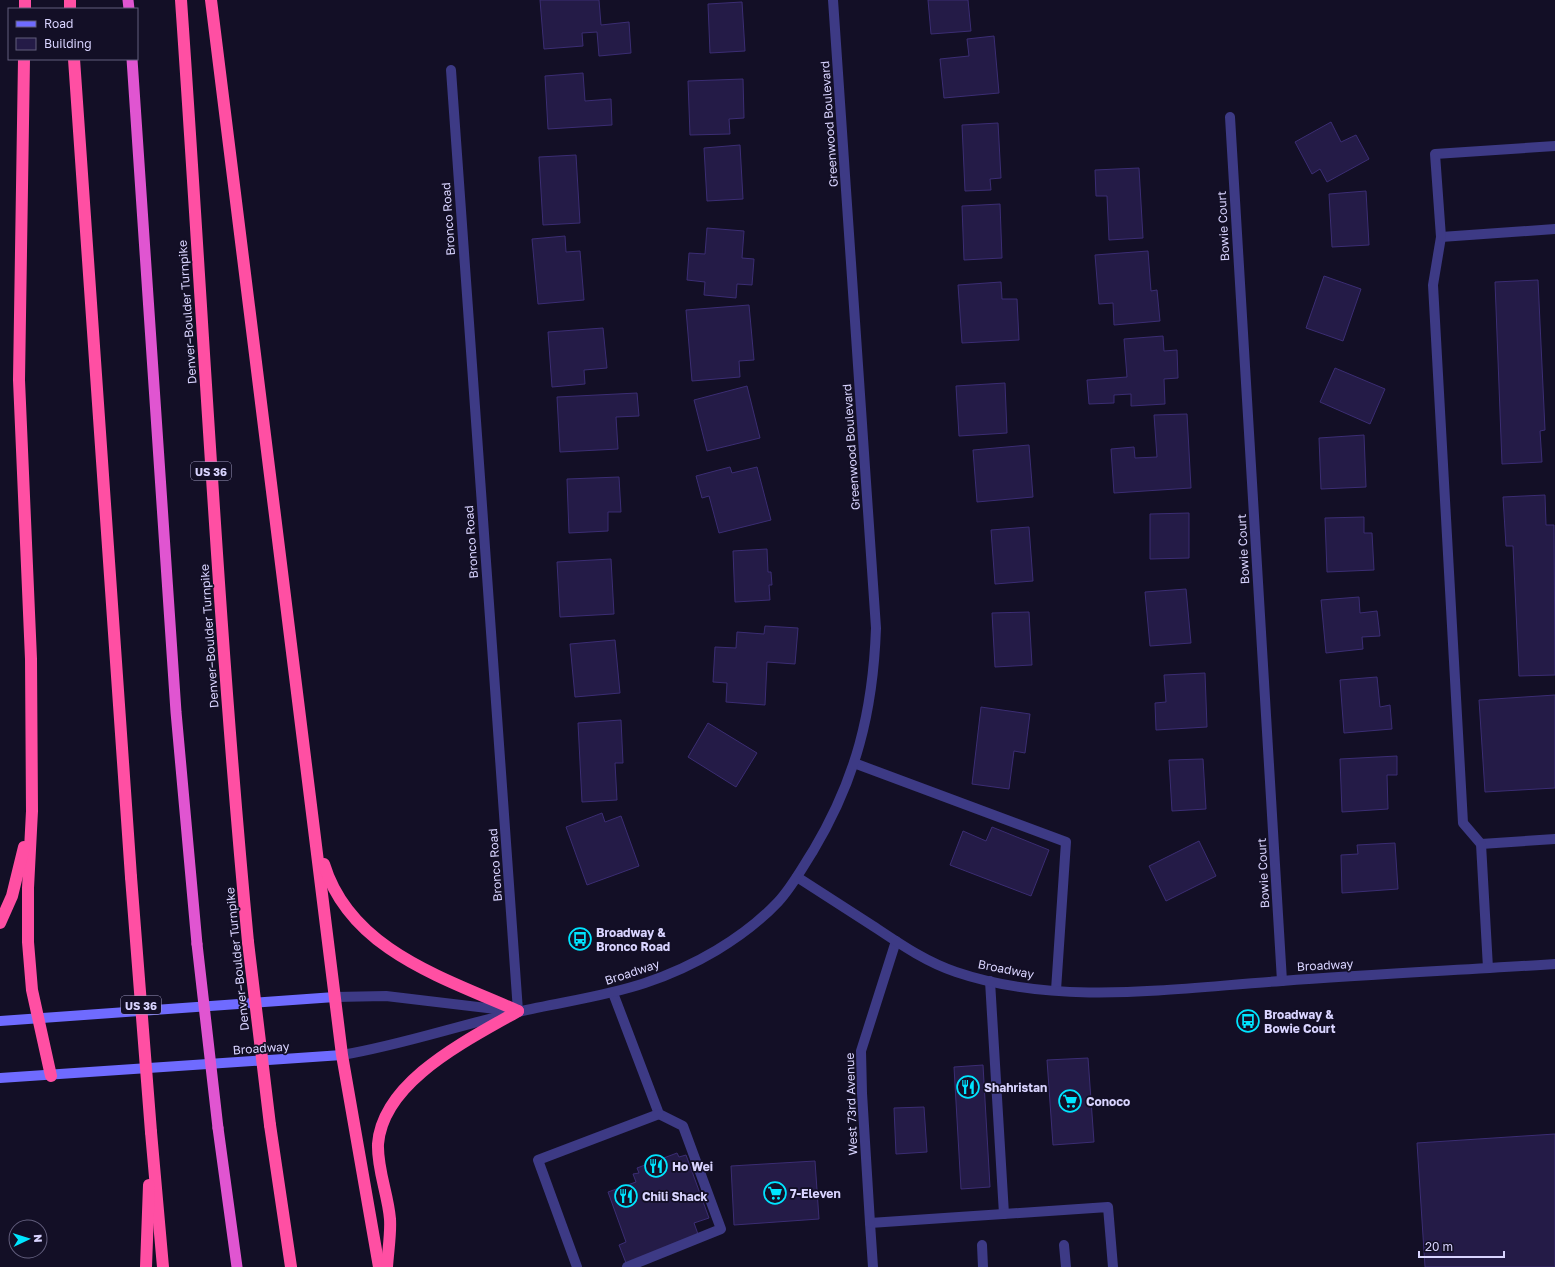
<svg xmlns="http://www.w3.org/2000/svg" width="1555" height="1267" viewBox="0 0 1555 1267" font-family="'Golos Text',sans-serif">
	<style>
		.building { fill: #241b47; stroke: #3b2d73 }
		.lines { fill: none; stroke-linecap: round; stroke-linejoin: round }
		.service { stroke: #3d3a85; stroke-width: 10 }
		.minor { stroke: #3d3a85; stroke-width: 10 }
		.tertiary { stroke: #3d3a85; stroke-width: 10 }
		.secondary { stroke: #6f6bff; stroke-width: 10 }
		.trunk { stroke: #e055d1; stroke-width: 11 }
		.motorway { stroke: #ff4fa3; stroke-width: 12 }
		.trunk-bridge { stroke: #e055d1; stroke-width: 11 }
		.motorway-bridge { stroke: #ff4fa3; stroke-width: 12 }
		.labels { text-anchor: middle; dominant-baseline: central; stroke-width: 3.5; stroke-linejoin: round; paint-order: stroke }
		.shield { fill: #130f26; stroke: #9e99be; stroke-width: 1 }
		.shield-label { font-size: 11px; font-weight: bold; fill: #d9d4ff }
		.street-label { font-size: 12px; fill: #d9d4ff; stroke: #130f26 }
		.poi-label { font-size: 12px; font-weight: bold; fill: #d9d4ff; stroke: #130f26; text-anchor: start }
	</style>
	<rect width="100%" height="100%" fill="#130f26"/>
	<!-- building -->
	<g class="building">
		<path d="M 540,0 L 599,0 L 601,25 L 629,22 L 631,53 L 599,56 L 597,32 L 582,33 L 583,46 L 544,49 Z"/>
		<path d="M 928,0 L 968,0 L 971,31 L 931,34 Z"/>
		<path d="M 742,2 L 745,51 L 710,53 L 708,4 Z"/>
		<path d="M 994,36 L 999,93 L 944,98 L 940,59 L 969,56 L 967,39 Z"/>
		<path d="M 583,73 L 585,101 L 611,99 L 612,125 L 548,129 L 545,76 Z"/>
		<path d="M 743,79 L 744,118 L 729,119 L 730,134 L 690,135 L 688,81 Z"/>
		<path d="M 1331,122 L 1341,142 L 1356,135 L 1369,159 L 1327,182 L 1320,169 L 1312,174 L 1295,142 Z"/>
		<path d="M 998,123 L 1001,178 L 990,179 L 991,190 L 965,191 L 962,125 Z"/>
		<path d="M 740,145 L 743,199 L 707,201 L 704,148 Z"/>
		<path d="M 576,155 L 580,223 L 543,225 L 539,157 Z"/>
		<path d="M 1139,168 L 1143,238 L 1109,240 L 1107,196 L 1096,196 L 1095,170 Z"/>
		<path d="M 1366,191 L 1369,245 L 1332,247 L 1329,194 Z"/>
		<path d="M 1000,204 L 1002,258 L 964,260 L 962,206 Z"/>
		<path d="M 707,228 L 744,231 L 742,258 L 754,259 L 752,285 L 737,284 L 736,298 L 704,295 L 705,282 L 687,280 L 689,253 L 705,254 Z"/>
		<path d="M 565,236 L 566,252 L 580,251 L 584,300 L 538,304 L 532,239 Z"/>
		<path d="M 1148,251 L 1151,291 L 1157,290 L 1160,321 L 1114,325 L 1113,303 L 1099,304 L 1095,255 Z"/>
		<path d="M 1324,276 L 1361,289 L 1343,341 L 1306,328 Z"/>
		<path d="M 1538,280 L 1545,430 L 1540,431 L 1542,462 L 1502,464 L 1495,282 Z"/>
		<path d="M 1001,282 L 1002,299 L 1017,299 L 1019,340 L 962,343 L 958,285 Z"/>
		<path d="M 749,305 L 754,360 L 739,361 L 740,377 L 692,381 L 686,310 Z"/>
		<path d="M 603,328 L 607,368 L 584,370 L 585,384 L 552,387 L 548,332 Z"/>
		<path d="M 1163,336 L 1164,351 L 1177,350 L 1178,378 L 1164,379 L 1165,404 L 1131,406 L 1131,394 L 1114,395 L 1114,403 L 1089,404 L 1087,380 L 1127,377 L 1124,339 Z"/>
		<path d="M 1335,368 L 1385,389 L 1370,424 L 1320,402 Z"/>
		<path d="M 1005,383 L 1007,433 L 959,436 L 956,386 Z"/>
		<path d="M 747,386 L 760,438 L 707,451 L 694,400 Z"/>
		<path d="M 637,393 L 639,416 L 616,417 L 618,449 L 560,452 L 557,397 Z"/>
		<path d="M 1187,414 L 1191,488 L 1114,493 L 1111,449 L 1134,447 L 1135,458 L 1157,457 L 1154,415 Z"/>
		<path d="M 1364,435 L 1366,487 L 1321,489 L 1319,438 Z"/>
		<path d="M 1029,445 L 1033,497 L 977,502 L 973,450 Z"/>
		<path d="M 730,467 L 732,473 L 757,467 L 771,520 L 719,533 L 709,496 L 702,498 L 696,476 Z"/>
		<path d="M 619,477 L 621,512 L 608,512 L 608,531 L 569,533 L 567,479 Z"/>
		<path d="M 1545,495 L 1546,525 L 1554,525 L 1555,675 L 1519,676 L 1513,546 L 1506,546 L 1503,497 Z"/>
		<path d="M 1189,513 L 1189,558 L 1150,559 L 1150,514 Z"/>
		<path d="M 1364,517 L 1364,533 L 1372,533 L 1374,570 L 1327,572 L 1325,518 Z"/>
		<path d="M 1029,527 L 1033,581 L 995,584 L 991,530 Z"/>
		<path d="M 767,549 L 768,572 L 771,572 L 772,585 L 769,585 L 770,600 L 735,602 L 733,551 Z"/>
		<path d="M 611,559 L 614,614 L 560,617 L 557,562 Z"/>
		<path d="M 1186,589 L 1191,643 L 1150,646 L 1145,592 Z"/>
		<path d="M 1359,597 L 1360,613 L 1377,611 L 1380,636 L 1362,637 L 1363,649 L 1326,653 L 1321,600 Z"/>
		<path d="M 1029,612 L 1032,665 L 995,667 L 992,613 Z"/>
		<path d="M 765,626 L 798,628 L 795,664 L 767,662 L 765,705 L 726,702 L 727,683 L 713,682 L 715,647 L 736,648 L 737,632 L 764,634 Z"/>
		<path d="M 615,640 L 620,693 L 575,697 L 570,644 Z"/>
		<path d="M 1205,673 L 1207,727 L 1156,730 L 1155,703 L 1166,702 L 1164,675 Z"/>
		<path d="M 1377,677 L 1380,707 L 1390,705 L 1392,729 L 1344,733 L 1340,680 Z"/>
		<path d="M 1555,695 L 1555,788 L 1485,792 L 1479,700 Z"/>
		<path d="M 981,707 L 1030,714 L 1025,753 L 1014,751 L 1009,789 L 972,784 Z"/>
		<path d="M 621,720 L 623,763 L 615,763 L 617,800 L 582,802 L 578,723 Z"/>
		<path d="M 708,723 L 757,753 L 736,787 L 688,757 Z"/>
		<path d="M 1397,756 L 1397,775 L 1387,775 L 1388,809 L 1342,812 L 1340,759 Z"/>
		<path d="M 1203,759 L 1206,809 L 1172,811 L 1169,760 Z"/>
		<path d="M 602,813 L 605,822 L 621,816 L 639,866 L 587,885 L 566,827 Z"/>
		<path d="M 992,827 L 1049,850 L 1031,896 L 950,865 L 963,831 L 986,841 Z"/>
		<path d="M 1199,841 L 1216,876 L 1166,901 L 1149,866 Z"/>
		<path d="M 1395,843 L 1398,889 L 1342,893 L 1341,855 L 1358,854 L 1357,845 Z"/>
		<path d="M 1088,1058 L 1094,1142 L 1053,1145 L 1047,1060 Z"/>
		<path d="M 983,1065 L 990,1187 L 961,1189 L 954,1067 Z"/>
		<path d="M 924,1107 L 927,1152 L 896,1154 L 894,1108 Z"/>
		<path d="M 1555,1134 L 1555,1267 L 1425,1267 L 1417,1143 Z"/>
		<path d="M 677,1153 L 679,1157 L 686,1155 L 709,1218 L 694,1223 L 699,1237 L 626,1263 L 619,1245 L 626,1242 L 608,1192 L 636,1182 L 633,1174 L 639,1173 L 637,1168 Z"/>
		<path d="M 815,1161 L 819,1219 L 734,1225 L 731,1166 Z"/>
	</g>
	<g class="lines">
		<!-- service -->
		<g class="service">
			<path d="M 1441,237 L 1555,229"/>
			<path d="M 854,763 L 1066,842 L 1056,990"/>
			<path d="M 1481,844 L 1555,839"/>
			<path d="M 1488,968 L 1481,844 L 1463,823 L 1433,285 L 1441,237 L 1435,154 L 1555,146"/>
			<path d="M 990,981 L 1004,1214"/>
			<path d="M 613,993 L 659,1114 L 683,1126 L 721,1229 L 627,1267"/>
			<path d="M 982,1245 L 983,1267"/>
			<path d="M 1064,1245 L 1066,1267"/>
			<path d="M 577,1267 L 538,1160 L 659,1114"/>
			<path d="M 873,1267 L 870,1223 L 1108,1207 L 1113,1267"/>
		</g>
		<!-- minor -->
		<g class="minor">
			<path d="M 451,70 L 518,1011"/>
			<path d="M 1230,117 L 1282,981"/>
			<path d="M 870,1223 L 862,1093 L 861,1051 L 896,941"/>
		</g>
		<!-- tertiary -->
		<g class="tertiary">
			<path d="M 797,877 C 822,893 848,910 873,926 C 900,944 926,962 956,972 C 1059,1007 1176,988 1282,981 C 1373,974 1464,970 1555,964"/>
			<path d="M 335,997 L 386,996 L 512,1011"/>
			<path d="M 342,1055 C 402,1045 459,1025 518,1012 C 560,1002 603,997 645,983 C 693,967 743,939 778,902 C 792,887 802,868 813,851 C 856,779 873,712 876,628 L 833,0"/>
		</g>
		<!-- secondary -->
		<g class="secondary">
			<path d="M 0,1021 L 335,997"/>
			<path d="M 0,1078 L 342,1055"/>
		</g>
		<!-- trunk -->
		<g class="trunk">
			<path d="M 128,0 L 129,9"/>
			<path d="M 132,59 L 176,712 L 197,944"/>
			<path d="M 218,1128 L 237,1267"/>
		</g>
		<!-- motorway -->
		<g class="motorway">
			<path d="M 70,0 L 70,9"/>
			<path d="M 181,0 C 203,314 218,628 248,942"/>
			<path d="M 211,0 L 342,1055 L 379,1267"/>
			<path d="M 25,9 L 25,0"/>
			<path d="M 24,59 L 19,380 L 31,659 L 32,811 L 28,888 L 28,942 L 32,990 L 51,1076"/>
			<path d="M 74,59 L 131,877"/>
			<path d="M 324,864 C 350,950 444,978 518,1011"/>
			<path d="M 0,923 L 12,896 L 24,847"/>
			<path d="M 270,1125 L 291,1267"/>
			<path d="M 151,1132 L 163,1267"/>
			<path d="M 146,1267 L 149,1185"/>
			<path d="M 387,1267 C 388,1251 391,1234 390,1219 C 388,1194 377,1169 378,1144 C 383,1080 470,1039 518,1011"/>
		</g>
		<!-- trunk-bridge -->
		<path class="trunk-bridge" d="M 197,944 L 218,1128"/>
		<!-- motorway-bridge -->
		<g class="motorway-bridge">
			<path d="M 131,877 L 151,1132"/>
			<path d="M 248,942 L 270,1125"/>
		</g>
	</g>
	<!-- icons -->
	<defs>
		<g id="bus-ring" transform="scale(1.15)"><circle r="9.5" fill="#130f26" stroke="#00e5ff" stroke-width="1.5"/><path d="M-5-6H5V4H4V6H2V4H-2V6H-4V4H-5ZM-3.5-4V0h7V-4ZM-3.5 1.2v1.5H-2V1.2ZM2 1.2v1.5H3.5V1.2Z" fill="#00e5ff"/></g>
		<g id="restaurant-ring" transform="scale(1.15)"><circle r="9.5" fill="#130f26" stroke="#00e5ff" stroke-width="1.5"/><path d="M-5-6h1v4h1v-4h1v4h1v-4h1v5L-1.5 .5V6h-2V.5L-5-1ZM5-6V6H3V1.5H1.5Q1.5-4 5-6Z" fill="#00e5ff"/></g>
		<g id="supermarket-ring" transform="scale(1.15)"><circle r="9.5" fill="#130f26" stroke="#00e5ff" stroke-width="1.5"/><path d="M-6-5.5h2.5l.6 2H6L4.5 2H-2.5L-4.4-4H-6ZM-1.5 3.2a1.3 1.3 0 1 0 .1 0ZM3 3.2a1.3 1.3 0 1 0 .1 0Z" fill="#00e5ff"/></g>
	</defs>
	<g fill-rule="evenodd">
		<use href="#bus-ring" x="580" y="939"/>
		<use href="#bus-ring" x="1248" y="1021"/>
		<use href="#restaurant-ring" x="968" y="1087"/>
		<use href="#supermarket-ring" x="1070" y="1101"/>
		<use href="#restaurant-ring" x="656" y="1166"/>
		<use href="#supermarket-ring" x="775" y="1193"/>
		<use href="#restaurant-ring" x="626" y="1196"/>
	</g>
	<g class="labels">
		<!-- shield labels -->
		<g class="shield">
			<rect x="191" y="462" width="40" height="18" rx="3"/>
			<rect x="121" y="996" width="40" height="18" rx="3"/>
		</g>
		<g class="shield-label">
			<text x="211" y="471">US 36</text>
			<text x="141" y="1005">US 36</text>
		</g>
		<!-- street labels -->
		<g class="street-label">
			<text transform="translate(829 124) rotate(-94)">Greenwood Boulevard</text>
			<text transform="translate(448 219) rotate(-94)">Bronco Road</text>
			<text transform="translate(1223 226) rotate(-93)">Bowie Court</text>
			<text transform="translate(187 312) rotate(-94)">Denver–Boulder Turnpike</text>
			<text transform="translate(851 447) rotate(-94)">Greenwood Boulevard</text>
			<text transform="translate(471 542) rotate(-94)">Bronco Road</text>
			<text transform="translate(1243 549) rotate(-93)">Bowie Court</text>
			<text transform="translate(209 636) rotate(-94)">Denver–Boulder Turnpike</text>
			<text transform="translate(495 865) rotate(-94)">Bronco Road</text>
			<text transform="translate(1263 873) rotate(-93)">Bowie Court</text>
			<text transform="translate(237 959) rotate(-96)">Denver–Boulder Turnpike</text>
			<text transform="translate(1325 965) rotate(-3)">Broadway</text>
			<text transform="translate(1006 969) rotate(11)">Broadway</text>
			<text transform="translate(632 972) rotate(-18)">Broadway</text>
			<text transform="translate(261 1048) rotate(-4)">Broadway</text>
			<text transform="translate(851 1104) rotate(-92)">West 73rd Avenue</text>
		</g>
		<!-- poi labels -->
		<g class="poi-label">
			<text x="596" y="932">Broadway &amp;<tspan x="596" dy="14">Bronco Road</tspan></text>
			<text x="1264" y="1014">Broadway &amp;<tspan x="1264" dy="14">Bowie Court</tspan></text>
			<text x="984" y="1087">Shahristan</text>
			<text x="1086" y="1101">Conoco</text>
			<text x="672" y="1166">Ho Wei</text>
			<text x="790" y="1193">7-Eleven</text>
			<text x="642" y="1196">Chili Shack</text>
		</g>
	</g>
	<!-- legend -->
	<rect x="8" y="8" width="130" height="52" fill="#130f26" stroke="#625e7d"/>
	<rect x="16" y="21" width="20" height="6" fill="#6f6bff" stroke="#625e7d"/>
	<text x="44" y="28" font-size="12" fill="#d9d4ff">Road</text>
	<rect x="16" y="38" width="20" height="12" fill="#241b47" stroke="#625e7d"/>
	<text x="44" y="48" font-size="12" fill="#d9d4ff">Building</text>
	<!-- north arrow -->
	<g transform="translate(28 1239) rotate(86)"><circle r="19" fill="#130f26" stroke="#625e7d"/>
	<path d="M0-3L7 15L0 10L-7 15Z" fill="#00e5ff"/>
	<text y="-6" font-size="11" font-weight="bold" text-anchor="middle" fill="#d9d4ff">N</text>
	</g>
	<!-- scale -->
	<path d="M1419 1251v6h85v-6" fill="none" stroke="#d9d4ff" stroke-width="2"/>
	<text x="1425" y="1251" font-size="12" fill="#d9d4ff" stroke="#130f26" stroke-width="3" paint-order="stroke">20 m</text>
</svg>
